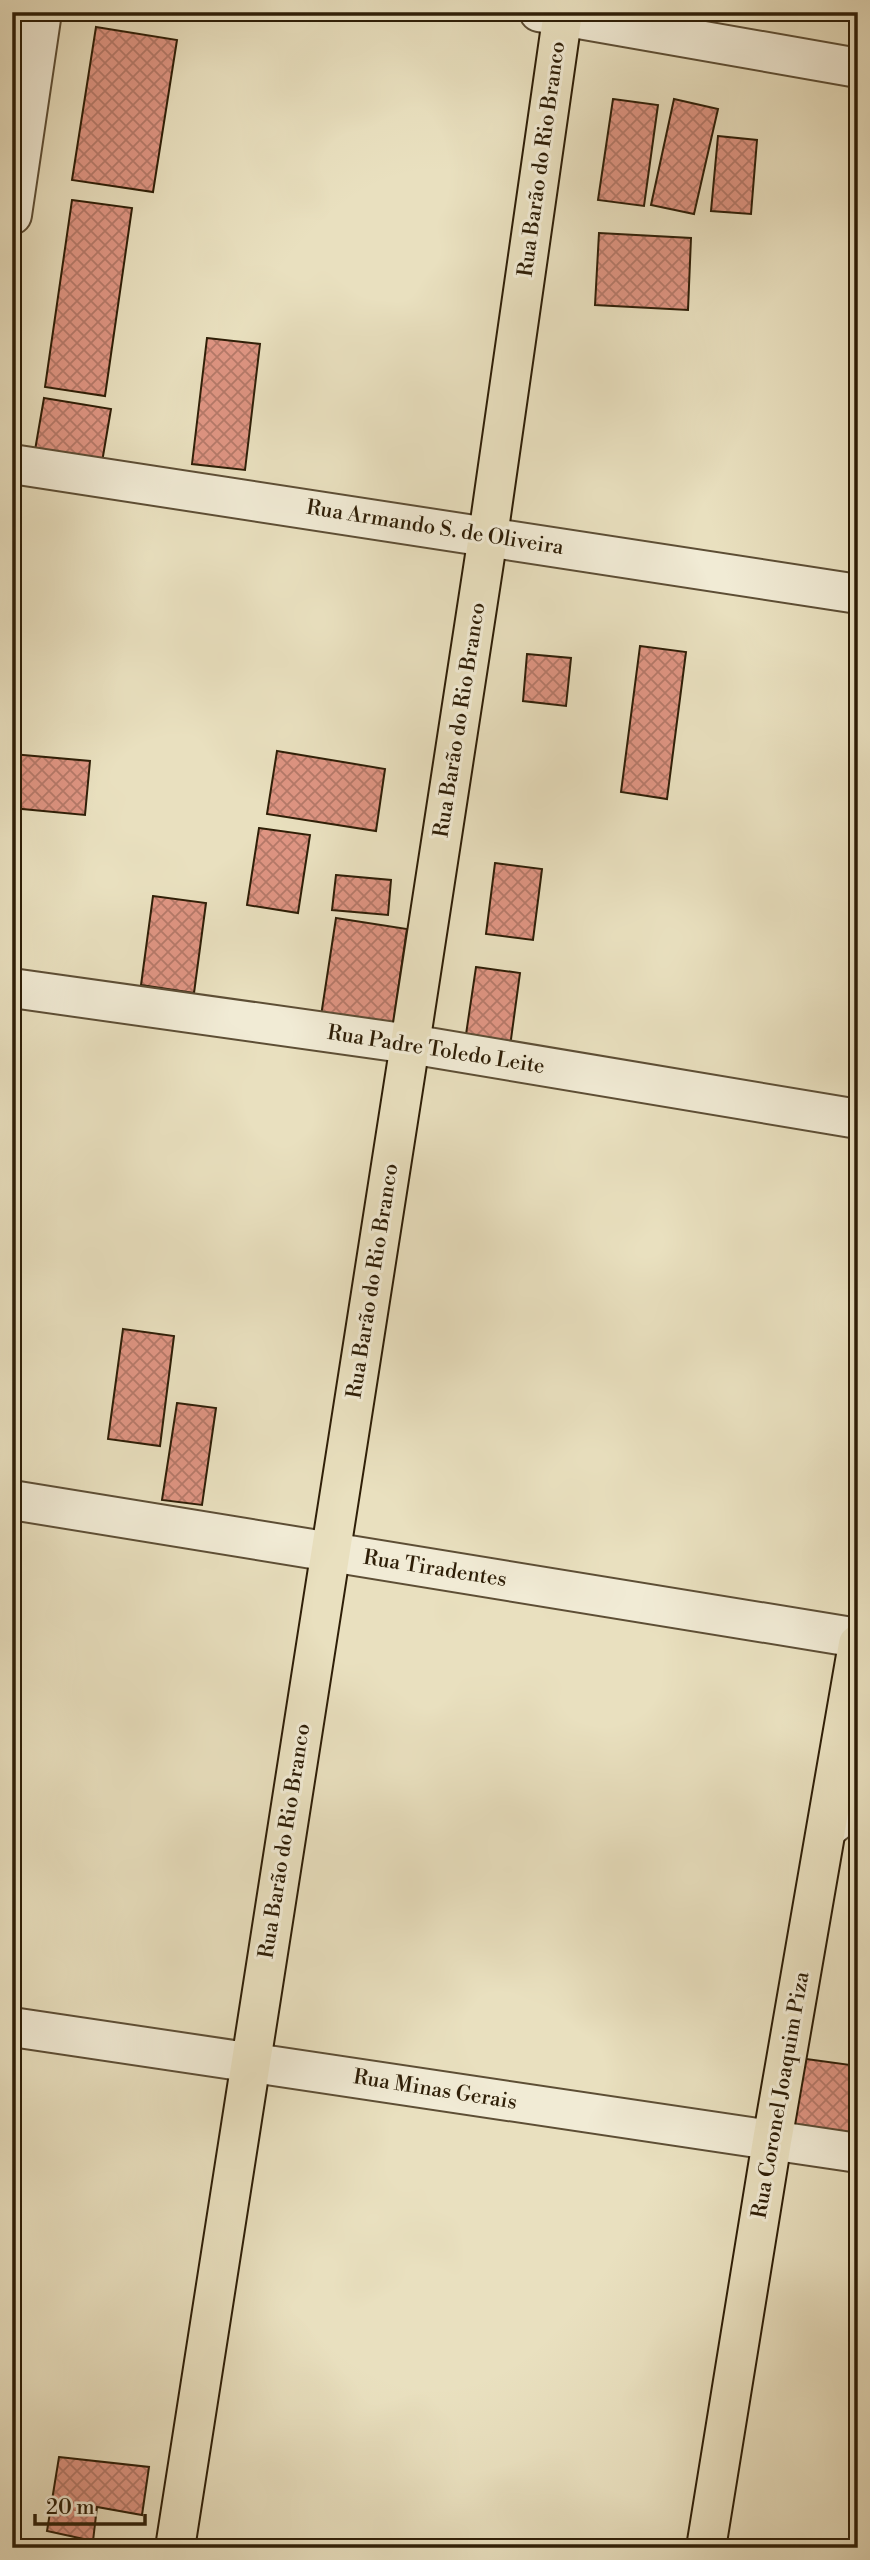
<svg xmlns="http://www.w3.org/2000/svg" width="870" height="2560" viewBox="0 0 870 2560" font-family="'Libre Bodoni',serif">
	<style>
		.building { fill: url(#building-cross-hatch); stroke: #2e1e07; stroke-width: 2 }
		.lines { fill: none; stroke-linecap: round; stroke-linejoin: round }
		.minor-casing { stroke: #5d4e35; stroke-width: 42 }
		.major-casing { stroke: #2e1e07; stroke-width: 42 }
		.minor { stroke: #f1ebd5; stroke-width: 38 }
		.major { stroke: #e9e0bf; stroke-width: 38 }
		.labels { text-anchor: middle; dominant-baseline: central; stroke-width: 6; stroke-linejoin: round; paint-order: stroke }
		.street-label { font-size: 21px; fill: #2e1e07; stroke: #f1ebd5 }
	</style>
	<defs>
		<pattern id="building-cross-hatch" width="8" height="8" patternUnits="userSpaceOnUse" patternTransform="scale(1.75)"><rect width="8" height="8" fill="#df9583"/><path d="M0 0l8 8M0 8l8-8" fill="none" stroke="#b57969"/></pattern>
	</defs>
	<rect width="100%" height="100%" fill="#e9e0bf"/>
	<filter id="stains"><feTurbulence type="fractalNoise" baseFrequency=".00286" numOctaves="4"/><feColorMatrix values="0 0 0 0 .2 0 0 0 0 .09 0 0 0 0 .02 0 0 0 .5 -.17"/></filter>
	<radialGradient id="worn" r=".72"><stop offset=".6" stop-color="#630" stop-opacity="0"/><stop offset="1" stop-color="#630" stop-opacity=".3"/></radialGradient>
	<!-- building -->
	<g class="building">
		<path d="M 701,12 L 734,12 L 732,18 Z"/>
		<path d="M 96,27 L 177,40 L 153,192 L 72,180 Z"/>
		<path d="M 613,99 L 658,105 L 644,206 L 598,200 Z"/>
		<path d="M 674,99 L 718,109 L 694,214 L 651,205 Z"/>
		<path d="M 718,136 L 757,140 L 751,214 L 711,211 Z"/>
		<path d="M 72,200 L 132,208 L 105,396 L 45,387 Z"/>
		<path d="M 599,233 L 691,238 L 688,310 L 595,305 Z"/>
		<path d="M 207,338 L 260,344 L 245,470 L 192,464 Z"/>
		<path d="M 44,398 L 111,409 L 101,468 L 34,456 Z"/>
		<path d="M 640,646 L 686,652 L 667,799 L 621,792 Z"/>
		<path d="M 527,654 L 571,658 L 566,706 L 523,701 Z"/>
		<path d="M 277,751 L 385,769 L 376,831 L 267,814 Z"/>
		<path d="M 12,754 L 90,761 L 85,815 L 12,808 Z"/>
		<path d="M 259,828 L 310,835 L 298,913 L 247,905 Z"/>
		<path d="M 495,863 L 542,869 L 533,940 L 486,934 Z"/>
		<path d="M 336,875 L 391,880 L 388,915 L 332,910 Z"/>
		<path d="M 153,896 L 206,903 L 194,993 L 141,985 Z"/>
		<path d="M 336,918 L 407,929 L 391,1039 L 319,1029 Z"/>
		<path d="M 476,967 L 520,973 L 509,1054 L 464,1048 Z"/>
		<path d="M 123,1329 L 174,1336 L 160,1446 L 108,1439 Z"/>
		<path d="M 177,1403 L 216,1408 L 202,1505 L 162,1500 Z"/>
		<path d="M 799,2058 L 858,2066 L 858,2140 L 783,2130 Z"/>
		<path d="M 59,2457 L 149,2467 L 142,2515 L 97,2507 L 93,2541 L 47,2531 Z"/>
	</g>
	<g class="lines">
		<!-- minor casing -->
		<g class="minor-casing">
			<g id="minor">
				<path d="M 539,12 L 858,68"/>
				<path d="M 12,215 L 42,12"/>
				<path d="M 12,464 L 858,594"/>
				<path d="M 12,988 L 410,1044 L 858,1119"/>
				<path d="M 12,1500 L 858,1638"/>
				<path d="M 827,1829 L 858,1804"/>
				<path d="M 12,2027 L 858,2153"/>
			</g>
		</g>
		<!-- major casing -->
		<g class="major-casing">
			<g id="major">
				<path d="M 175,2548 L 410,1044 L 488,536 L 563,12"/>
				<path d="M 706,2548 L 772,2141 L 858,1644"/>
			</g>
		</g>
		<!-- minor -->
		<use href="#minor" class="minor"/>
		<!-- major -->
		<use href="#major" class="major"/>
	</g>
	<g class="labels">
		<!-- street labels -->
		<g class="street-label">
			<text transform="translate(542 159) rotate(-82)">Rua Barão do Rio Branco</text>
			<text transform="translate(435 528) rotate(9)">Rua Armando S. de Oliveira</text>
			<text transform="translate(460 720) rotate(-81)">Rua Barão do Rio Branco</text>
			<text transform="translate(436 1050) rotate(9)">Rua Padre Toledo Leite</text>
			<text transform="translate(373 1281) rotate(-81)">Rua Barão do Rio Branco</text>
			<text transform="translate(435 1569) rotate(9)">Rua Tiradentes</text>
			<text transform="translate(285 1841) rotate(-81)">Rua Barão do Rio Branco</text>
			<text transform="translate(435 2090) rotate(9)">Rua Minas Gerais</text>
			<text transform="translate(781 2095) rotate(-80)">Rua Coronel Joaquim Piza</text>
		</g>
	</g>
	<!-- margin -->
	<rect width="870" height="2560" fill="none" stroke="#e9e0bf" stroke-width="42"/>
	<rect x="14" y="14" width="842" height="2532" fill="none" stroke="#2e1e07" stroke-width="3.5"/>
	<rect x="21" y="21" width="828" height="2518" fill="none" stroke="#2e1e07" stroke-width="2"/>
	<!-- scale -->
	<path d="M35 2514v10h110v-10" fill="none" stroke="#2e1e07" stroke-width="3.5"/>
	<text x="46" y="2514" font-size="21" fill="#2e1e07" stroke="#f1ebd5" stroke-width="5" paint-order="stroke">20 m</text>
	<rect width="100%" height="100%" filter="url(#stains)"/>
	<rect width="100%" height="100%" fill="url(#worn)"/>
</svg>
